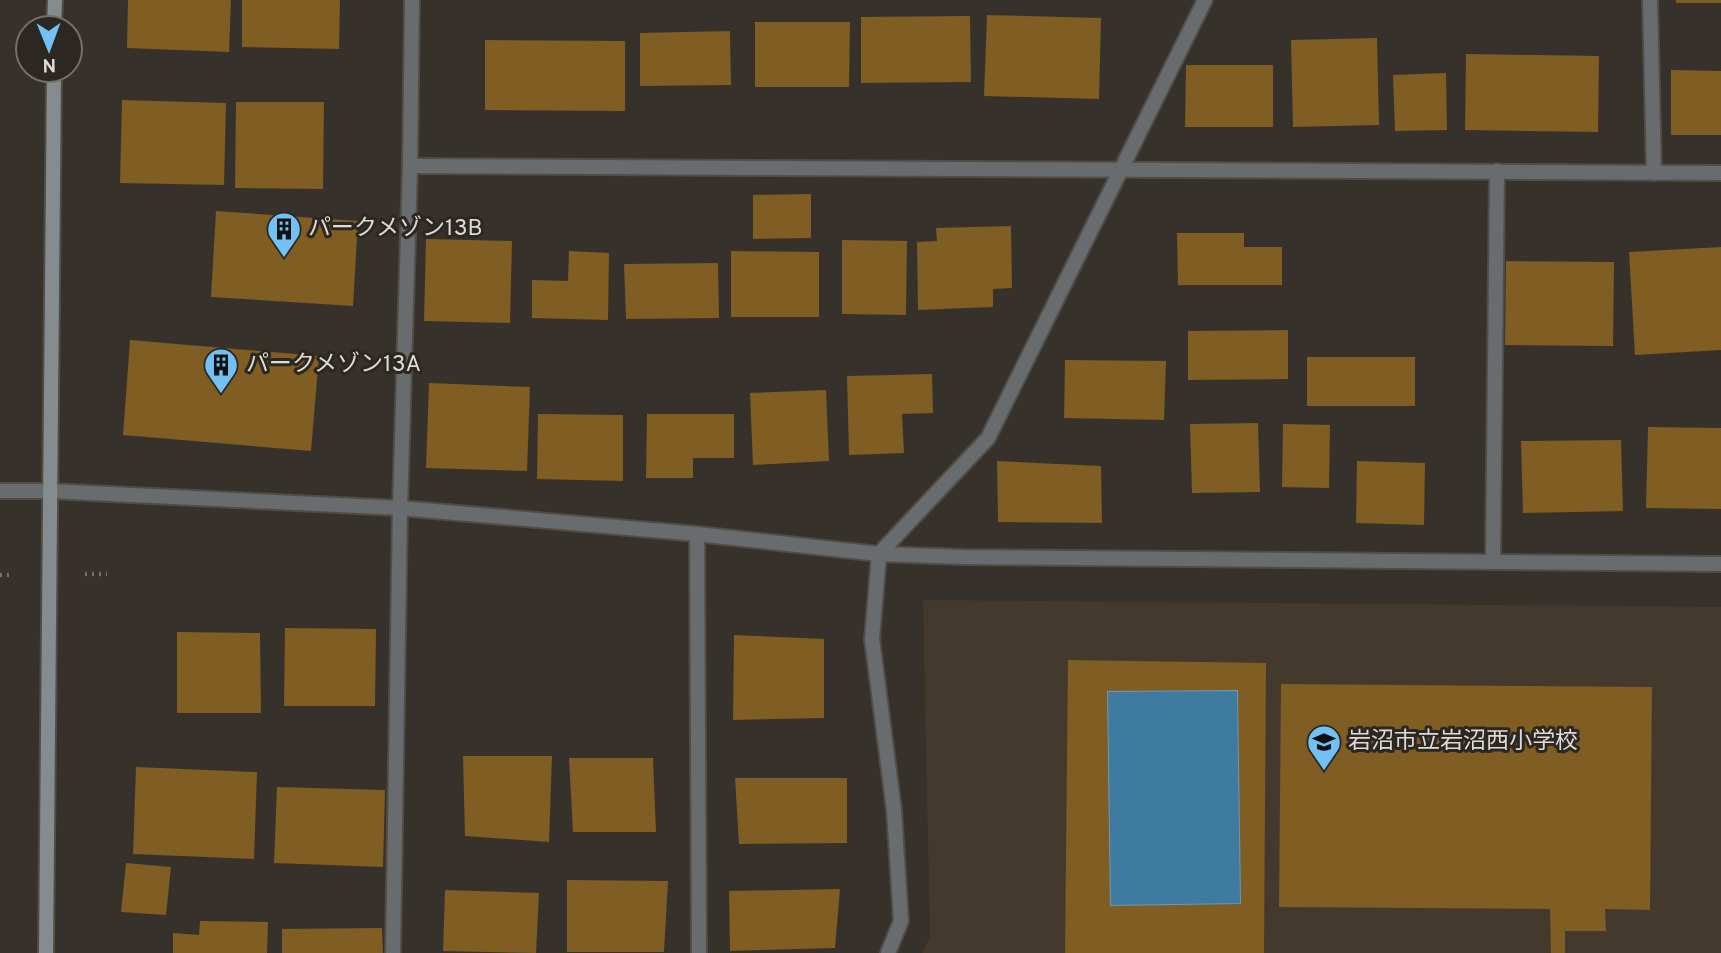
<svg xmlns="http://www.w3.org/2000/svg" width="1721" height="953" viewBox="0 0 1721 953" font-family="Overpass,'Noto Sans JP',sans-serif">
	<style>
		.built { fill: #433a2d }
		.water { fill: #3f7ba1; stroke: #6f98b1; stroke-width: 2 }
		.building { fill: #7f5d23; fill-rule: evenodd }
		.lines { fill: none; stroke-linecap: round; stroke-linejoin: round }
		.street-casing { stroke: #514c46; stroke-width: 18 }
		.secondary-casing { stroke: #514c46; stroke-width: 18 }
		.path { stroke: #746f6a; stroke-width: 4.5; stroke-dasharray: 2 5; stroke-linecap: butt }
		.street { stroke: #686c6e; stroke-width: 14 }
		.secondary { stroke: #858c90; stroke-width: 14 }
		.labels { text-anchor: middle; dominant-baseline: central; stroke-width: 6; stroke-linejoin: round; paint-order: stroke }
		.poi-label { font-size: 23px; fill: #dedad6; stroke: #2c2720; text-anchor: start }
	</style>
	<rect width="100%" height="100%" fill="#36312a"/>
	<!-- built -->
	<path class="built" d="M 923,600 L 1721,607 L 1721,953 L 922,953 L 930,937 Z"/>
	<!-- water -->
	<path class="water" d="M 1238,690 L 1241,904 L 1110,906 L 1107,691 Z"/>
	<!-- building -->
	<g class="building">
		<path d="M 128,0 L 231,0 L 229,52 L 127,48 Z"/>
		<path d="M 242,0 L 340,0 L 339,49 L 242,47 Z"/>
		<rect x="1676" y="0" width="45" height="3"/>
		<path d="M 987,15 L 1101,18 L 1099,99 L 984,96 Z"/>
		<path d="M 970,16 L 971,82 L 861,83 L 861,17 Z"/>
		<path d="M 755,22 L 850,22 L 849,87 L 755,87 Z"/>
		<path d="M 730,31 L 731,85 L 640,86 L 640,33 Z"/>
		<path d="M 1377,38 L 1379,125 L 1293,127 L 1291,40 Z"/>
		<path d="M 485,40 L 625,41 L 625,111 L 485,110 Z"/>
		<path d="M 1466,54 L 1599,56 L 1598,132 L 1465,130 Z"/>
		<path d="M 1186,65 L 1273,65 L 1273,127 L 1185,127 Z"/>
		<path d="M 1671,70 L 1721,71 L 1721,135 L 1671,135 Z"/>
		<path d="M 1446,73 L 1447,130 L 1395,131 L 1393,75 Z"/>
		<path d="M 122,100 L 226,103 L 224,185 L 120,183 Z"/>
		<path d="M 236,102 L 324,102 L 323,189 L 235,188 Z"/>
		<path d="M 811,194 L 811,238 L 753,239 L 753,195 Z"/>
		<path d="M 216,211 L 358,221 L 353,306 L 211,297 Z"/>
		<path d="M 1011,226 L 1012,288 L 993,289 L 993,307 L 918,310 L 917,242 L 937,241 L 936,228 Z"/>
		<path d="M 1177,233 L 1244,233 L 1244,247 L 1282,247 L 1282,285 L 1178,285 Z"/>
		<path d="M 426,239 L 512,241 L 510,323 L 424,321 Z"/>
		<path d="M 842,240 L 907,241 L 906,315 L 842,314 Z"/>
		<path d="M 1721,247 L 1721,350 L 1635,355 L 1629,252 Z"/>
		<path d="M 569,251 L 609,253 L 608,320 L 532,318 L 532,280 L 568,281 Z"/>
		<path d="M 731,251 L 819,252 L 819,317 L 731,317 Z"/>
		<path d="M 1506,261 L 1614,262 L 1613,346 L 1505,345 Z"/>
		<path d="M 718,263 L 719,318 L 626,319 L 624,264 Z"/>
		<path d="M 1288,330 L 1288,379 L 1188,380 L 1188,331 Z"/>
		<path d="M 130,340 L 319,356 L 311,451 L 123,435 Z"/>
		<rect x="1307" y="357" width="108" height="49"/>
		<path d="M 1065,360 L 1166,361 L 1164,420 L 1064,418 Z"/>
		<path d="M 932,374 L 933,413 L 902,414 L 904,453 L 849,455 L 847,376 Z"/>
		<path d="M 429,383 L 530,387 L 527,471 L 426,468 Z"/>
		<path d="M 826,390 L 829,461 L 753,465 L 750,393 Z"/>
		<path d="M 538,414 L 623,415 L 623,481 L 537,479 Z"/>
		<path d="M 647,414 L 734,414 L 734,458 L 693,458 L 693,478 L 646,478 Z"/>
		<path d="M 1258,423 L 1260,492 L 1192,493 L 1190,424 Z"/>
		<path d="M 1283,424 L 1330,425 L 1329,488 L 1282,487 Z"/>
		<path d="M 1648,427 L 1721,428 L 1721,509 L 1646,508 Z"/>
		<path d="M 1621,440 L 1623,511 L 1523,513 L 1521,441 Z"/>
		<path d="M 997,461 L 1101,466 L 1102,523 L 998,522 Z"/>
		<path d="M 1357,461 L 1425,463 L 1424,525 L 1356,523 Z"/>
		<path d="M 285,628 L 376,629 L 375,706 L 284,706 Z"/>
		<path d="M 177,632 L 260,633 L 261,713 L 177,713 Z"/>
		<path d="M 734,635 L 824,639 L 824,718 L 733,720 Z"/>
		<path d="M 1068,660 L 1266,663 L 1264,953 L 1065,953 ZM 1238,690 L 1241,904 L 1110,906 L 1107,691 Z"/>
		<path d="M 1281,684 L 1652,687 L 1650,910 L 1605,909 L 1606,931 L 1565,931 L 1565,953 L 1551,953 L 1550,909 L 1279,907 Z"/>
		<path d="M 463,756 L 552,756 L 549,842 L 465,836 Z"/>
		<path d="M 569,758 L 653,758 L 656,832 L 573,832 Z"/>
		<path d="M 136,767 L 257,772 L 254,859 L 133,854 Z"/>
		<path d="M 735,778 L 847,778 L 847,843 L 739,844 Z"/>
		<path d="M 277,787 L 385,790 L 383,867 L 274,863 Z"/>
		<path d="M 126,863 L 171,867 L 166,915 L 121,912 Z"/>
		<path d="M 567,880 L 668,881 L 664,952 L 567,952 Z"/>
		<path d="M 840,889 L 835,948 L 730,951 L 729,891 Z"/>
		<path d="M 445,890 L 539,893 L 536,953 L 443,951 Z"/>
		<path d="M 200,921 L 268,922 L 267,953 L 173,953 L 173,933 L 199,935 Z"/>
		<path d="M 382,928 L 383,953 L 282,953 L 282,929 Z"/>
	</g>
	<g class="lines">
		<!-- street casing -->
		<g class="street-casing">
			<g id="street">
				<path d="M 1650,0 L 1654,173"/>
				<path d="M 410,166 L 1721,173"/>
				<path d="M 0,491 L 49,491 L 400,508 L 697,534 L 879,554 L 963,557 L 1721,564"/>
				<path d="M 697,534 L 699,953"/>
				<path d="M 1493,562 L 1497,171"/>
				<path d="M 393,953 L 400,508 L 410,166 L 412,0"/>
				<path d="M 888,953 L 901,921 L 894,810 L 872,639 L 879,554 L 988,438 L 1205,0"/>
			</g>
		</g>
		<!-- secondary casing -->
		<g class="secondary-casing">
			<g id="secondary">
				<path d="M 54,28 L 55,0"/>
				<path d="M 46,953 L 54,70"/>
			</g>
		</g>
		<!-- path -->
		<g class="path">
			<path d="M 85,574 L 107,574"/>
			<path d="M 0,575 L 13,575"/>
		</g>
		<!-- street -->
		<use href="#street" class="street"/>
		<!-- secondary -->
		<use href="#secondary" class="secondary"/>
	</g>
	<!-- icons -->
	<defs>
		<g id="building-pin" transform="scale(1.75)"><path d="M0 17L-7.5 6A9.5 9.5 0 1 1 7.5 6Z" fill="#71c1f5" stroke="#2c2720"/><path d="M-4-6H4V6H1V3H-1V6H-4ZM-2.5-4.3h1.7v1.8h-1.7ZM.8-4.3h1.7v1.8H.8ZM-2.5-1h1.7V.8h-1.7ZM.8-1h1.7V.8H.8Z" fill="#111"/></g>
		<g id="school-pin" transform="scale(1.75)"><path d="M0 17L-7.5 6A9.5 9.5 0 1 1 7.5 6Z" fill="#71c1f5" stroke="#2c2720"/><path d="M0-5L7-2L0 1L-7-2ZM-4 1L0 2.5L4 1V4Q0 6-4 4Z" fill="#111"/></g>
	</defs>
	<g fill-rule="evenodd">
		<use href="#building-pin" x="284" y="229"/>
		<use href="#building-pin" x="221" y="365"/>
		<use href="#school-pin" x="1324" y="742"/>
	</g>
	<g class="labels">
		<!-- poi labels -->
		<g class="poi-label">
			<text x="308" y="229">パークメゾン13B</text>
			<text x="246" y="365">パークメゾン13A</text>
			<text x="1348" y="742">岩沼市立岩沼西小学校</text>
		</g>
	</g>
	<!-- north arrow -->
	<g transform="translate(49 49) rotate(179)"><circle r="33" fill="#2c2720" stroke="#736f69" stroke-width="2"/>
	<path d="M0-5L12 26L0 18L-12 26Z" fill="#71c1f5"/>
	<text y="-10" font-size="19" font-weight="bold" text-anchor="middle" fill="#dedad6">N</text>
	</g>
</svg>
